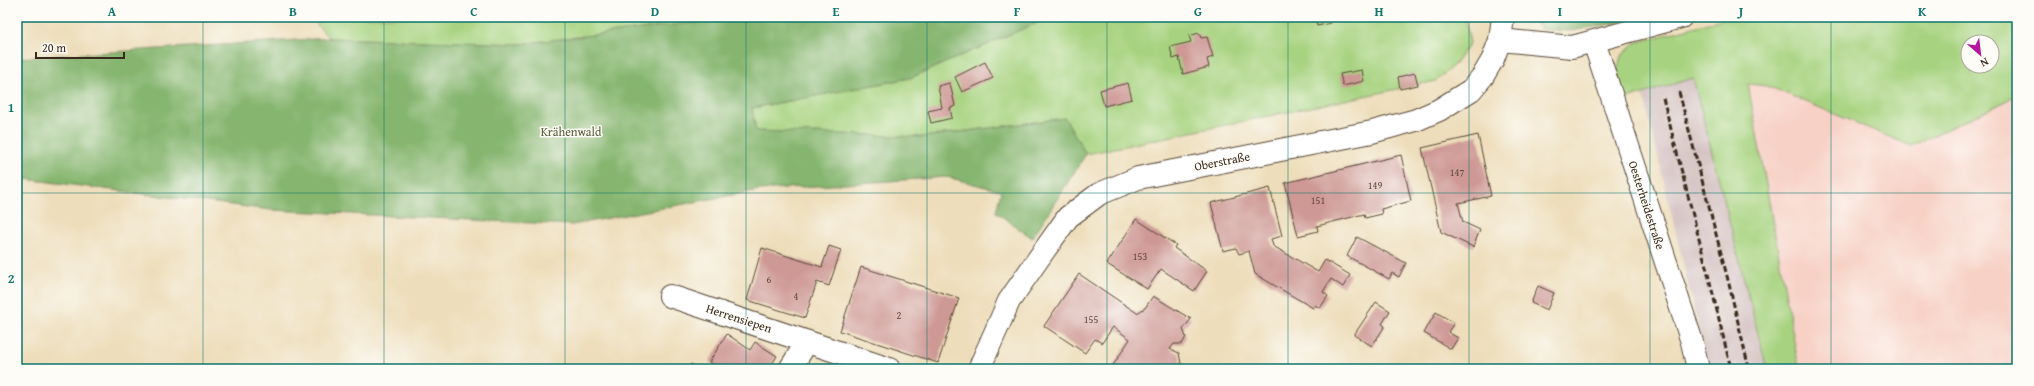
<svg xmlns="http://www.w3.org/2000/svg" width="2034" height="386" viewBox="0 0 2034 386" font-family="'Gentium Book Plus',serif">
	<style>
		.built { fill: #f7d1c6 }
		.industrial { fill: #d2bfbf }
		.green { fill: #a7d380; stroke: #717e4f; fill-rule: evenodd }
		.forest { fill: #85b56e; stroke: #607046 }
		.building { fill: #ce9995 }
		.lines { fill: none; stroke-linecap: round; stroke-linejoin: round }
		.minor-casing { stroke: #564535; stroke-width: 24 }
		.minor { stroke: #fff; stroke-width: 22 }
		.rail { stroke: #3b2a1e; stroke-width: 3; stroke-dasharray: 6 3; stroke-linecap: butt }
		.grid { fill: none; stroke: #0f766e; stroke-width: 1; stroke-opacity: 0.55 }
		.labels { text-anchor: middle; dominant-baseline: central; stroke-width: 3; stroke-linejoin: round; paint-order: stroke }
		.number-label { font-size: 10px; fill: #60463c }
		.park-label { font-size: 12px; fill: #5b5d3b; stroke: #fdfcf7 }
		.street-label { font-size: 12px; fill: #3b2a1e; stroke: #fdfcf7 }
		.neatline { fill: none; stroke: #0f766e; stroke-width: 1.5 }
		.grid-label { font-size: 13px; text-anchor: middle; font-weight: bold; fill: #0f766e }
	</style>
	<rect width="100%" height="100%" fill="#fdfcf7"/>
	<filter id="ink" filterUnits="userSpaceOnUse"><feTurbulence type="fractalNoise" baseFrequency=".025" numOctaves="2"/><feDisplacementMap in="SourceGraphic" scale="8" xChannelSelector="R" yChannelSelector="G"/><feConvolveMatrix kernelMatrix="1 2 1 2 8 2 1 2 1" color-interpolation-filters="sRGB"/></filter>
	<filter id="wash" filterUnits="userSpaceOnUse"><feTurbulence type="fractalNoise" baseFrequency=".012" numOctaves="4" result="noise"/><feDisplacementMap in="SourceGraphic" scale="16" xChannelSelector="R" yChannelSelector="G"/><feGaussianBlur stdDeviation="0.9" result="paint"/><feColorMatrix in="noise" values="0 0 0 0 0 0 0 0 0 0 0 0 0 0 0 0 0 1.4 0 .05"/><feComposite in="paint" operator="in"/></filter>
	<g filter="url(#wash)">
		<rect width="100%" height="100%" fill="#edddba"/>
		<!-- built -->
		<path class="built" d="M 1748,84 L 1768,86 L 1911,146 L 2017,96 L 2017,369 L 1799,369 Z"/>
		<!-- industrial -->
		<path class="industrial" d="M 1693,78 L 1767,369 L 1708,369 L 1643,93 Z"/>
		<!-- green -->
		<g class="green">
			<path d="M 310,17 L 738,17 L 520,44 L 329,38 Z"/>
			<path d="M 1050,17 L 1465,17 L 1470,43 L 1455,64 L 1436,81 L 1086,154 L 1065,118 L 921,137 L 756,131 L 752,108 L 910,78 Z"/>
			<path d="M 1730,17 L 2017,17 L 2017,96 L 1911,146 L 1768,86 L 1748,84 L 1799,369 L 1767,369 L 1693,78 L 1624,100 L 1616,75 L 1621,56 L 1635,43 ZM 1968,42 L 1992,42 L 1992,66 L 1968,66 Z"/>
		</g>
		<!-- forest -->
		<g class="forest">
			<path d="M 738,17 L 1050,17 L 910,78 L 752,108 L 756,131 L 922,137 L 1065,118 L 1086,154 L 1032,238 L 996,212 L 1001,191 L 947,177 L 759,190 L 572,225 L 271,210 L 17,178 L 17,58 L 329,38 L 520,44 Z"/>
			<path d="M 1531,17 L 1635,17 L 1612,24 L 1571,31 L 1540,29 Z"/>
		</g>
		<g id="blocks">
			<!-- building -->
			<g class="building">
				<path d="M 1315,17 L 1330,17 L 1331,23 L 1317,26 Z"/>
				<path d="M 1429,17 L 1438,17 L 1439,21 L 1431,23 Z"/>
				<path d="M 1199,33 L 1201,38 L 1207,37 L 1213,57 L 1207,59 L 1209,67 L 1183,74 L 1179,57 L 1173,59 L 1170,47 L 1191,42 L 1189,36 Z"/>
				<path d="M 985,62 L 993,78 L 962,92 L 955,77 Z"/>
				<path d="M 1362,70 L 1364,81 L 1343,86 L 1340,74 Z"/>
				<path d="M 1415,73 L 1418,85 L 1400,89 L 1398,77 Z"/>
				<path d="M 950,83 L 955,106 L 950,108 L 952,118 L 931,123 L 928,111 L 942,108 L 938,86 Z"/>
				<path d="M 1128,83 L 1132,99 L 1104,106 L 1100,90 Z"/>
				<path d="M 1478,135 L 1491,196 L 1458,203 L 1463,222 L 1480,230 L 1473,247 L 1441,232 L 1422,148 Z"/>
				<path d="M 1401,155 L 1411,201 L 1381,209 L 1382,214 L 1365,218 L 1364,214 L 1317,226 L 1318,231 L 1298,236 L 1285,183 Z"/>
				<path d="M 1270,188 L 1282,236 L 1271,239 L 1273,246 L 1318,272 L 1325,260 L 1350,275 L 1343,287 L 1331,279 L 1323,292 L 1328,296 L 1320,308 L 1315,305 L 1313,308 L 1255,274 L 1249,251 L 1239,254 L 1236,248 L 1223,251 L 1211,203 Z"/>
				<path d="M 1136,219 L 1176,245 L 1174,248 L 1207,271 L 1194,291 L 1161,269 L 1147,289 L 1107,264 Z"/>
				<path d="M 1357,237 L 1406,263 L 1399,277 L 1392,273 L 1389,279 L 1347,256 Z"/>
				<path d="M 829,246 L 841,250 L 829,286 L 817,282 L 805,318 L 747,300 L 762,248 L 822,267 Z"/>
				<path d="M 861,267 L 959,298 L 938,363 L 840,331 Z"/>
				<path d="M 1079,274 L 1137,313 L 1145,308 L 1153,296 L 1191,319 L 1183,329 L 1186,337 L 1182,344 L 1174,344 L 1170,349 L 1179,353 L 1182,369 L 1115,369 L 1112,367 L 1130,339 L 1113,327 L 1102,343 L 1095,339 L 1085,353 L 1044,326 Z"/>
				<path d="M 1538,286 L 1554,293 L 1547,310 L 1531,303 Z"/>
				<path d="M 1376,302 L 1390,311 L 1382,324 L 1385,326 L 1372,346 L 1354,335 Z"/>
				<path d="M 1436,312 L 1454,323 L 1448,332 L 1458,338 L 1451,349 L 1424,333 Z"/>
				<path d="M 727,334 L 750,350 L 755,342 L 777,356 L 769,369 L 720,369 L 709,362 Z"/>
				<path d="M 691,364 L 699,369 L 687,369 Z"/>
				<path d="M 1035,365 L 1042,369 L 1032,369 Z"/>
			</g>
		</g>
	</g>
	<g filter="url(#ink)">
		<use href="#blocks" fill-opacity="0" stroke="#564535" stroke-width="1"/>
		<g class="lines">
			<!-- minor casing -->
			<g class="minor-casing">
				<g id="minor">
					<path d="M 1500,40 L 1572,47 L 1681,17"/>
					<path d="M 1594,42 L 1692,342 L 1698,369"/>
					<path d="M 670,296 L 889,369"/>
					<path d="M 790,369 L 807,342"/>
					<path d="M 979,369 L 1009,301 L 1041,255 L 1068,217 L 1099,194 L 1138,178 L 1372,132 L 1416,120 L 1439,110 L 1471,90 L 1483,76 L 1493,59 L 1500,40 L 1503,17"/>
				</g>
			</g>
			<!-- minor -->
			<use href="#minor" class="minor"/>
			<!-- rail -->
			<g class="rail">
				<path d="M 1679,92 L 1728,280 L 1749,369"/>
				<path d="M 1663,98 L 1711,286 L 1731,369"/>
			</g>
		</g>
	</g>
	<!-- grid -->
	<path class="grid" d="M 203,17 L 203,369M 384,17 L 384,369M 565,17 L 565,369M 746,17 L 746,369M 927,17 L 927,369M 1107,17 L 1107,369M 1288,17 L 1288,369M 1469,17 L 1469,369M 1650,17 L 1650,369M 1831,17 L 1831,369M 17,193 L 2017,193"/>
	<g class="labels">
		<!-- number labels -->
		<g class="number-label">
			<text x="1457" y="172">147</text>
			<text x="1375" y="185">149</text>
			<text x="1318" y="200">151</text>
			<text x="1140" y="256">153</text>
			<text x="769" y="279">6</text>
			<text x="796" y="296">4</text>
			<text x="899" y="315">2</text>
			<text x="1091" y="319">155</text>
		</g>
		<!-- park labels -->
		<g class="park-label">
			<text x="571" y="131">Krähenwald</text>
		</g>
		<!-- street labels -->
		<g class="street-label">
			<text transform="translate(1222 161) rotate(-11)">Oberstraße</text>
			<text transform="translate(1647 205) rotate(72)">Oesterheidestraße</text>
			<text transform="translate(739 318) rotate(18)">Herrensiepen</text>
		</g>
	</g>
	<!-- margin -->
	<rect width="2034" height="386" fill="none" stroke="#fdfcf7" stroke-width="44"/>
	<!-- north arrow -->
	<g transform="translate(1980 54) rotate(152)"><circle r="19" fill="#fdfcf7" stroke="#afa8a0"/>
	<path d="M0-3L7 15L0 10L-7 15Z" fill="#b5179e"/>
	<text y="-6" font-size="11" font-weight="bold" text-anchor="middle" fill="#3b2a1e">N</text>
	</g>
	<!-- scale -->
	<path d="M36 52v6h88v-6" fill="none" stroke="#3b2a1e" stroke-width="2"/>
	<text x="42" y="52" font-size="12" fill="#3b2a1e" stroke="#fdfcf7" stroke-width="3" paint-order="stroke">20 m</text>
	<rect x="22" y="22" width="1990" height="342" class="neatline"/>
	<g class="grid-label">
		<text x="112" y="16">A</text>
		<text x="293" y="16">B</text>
		<text x="474" y="16">C</text>
		<text x="655" y="16">D</text>
		<text x="836" y="16">E</text>
		<text x="1017" y="16">F</text>
		<text x="1198" y="16">G</text>
		<text x="1379" y="16">H</text>
		<text x="1560" y="16">I</text>
		<text x="1741" y="16">J</text>
		<text x="1922" y="16">K</text>
		<text x="11" y="112">1</text>
		<text x="11" y="283">2</text>
	</g>
</svg>
